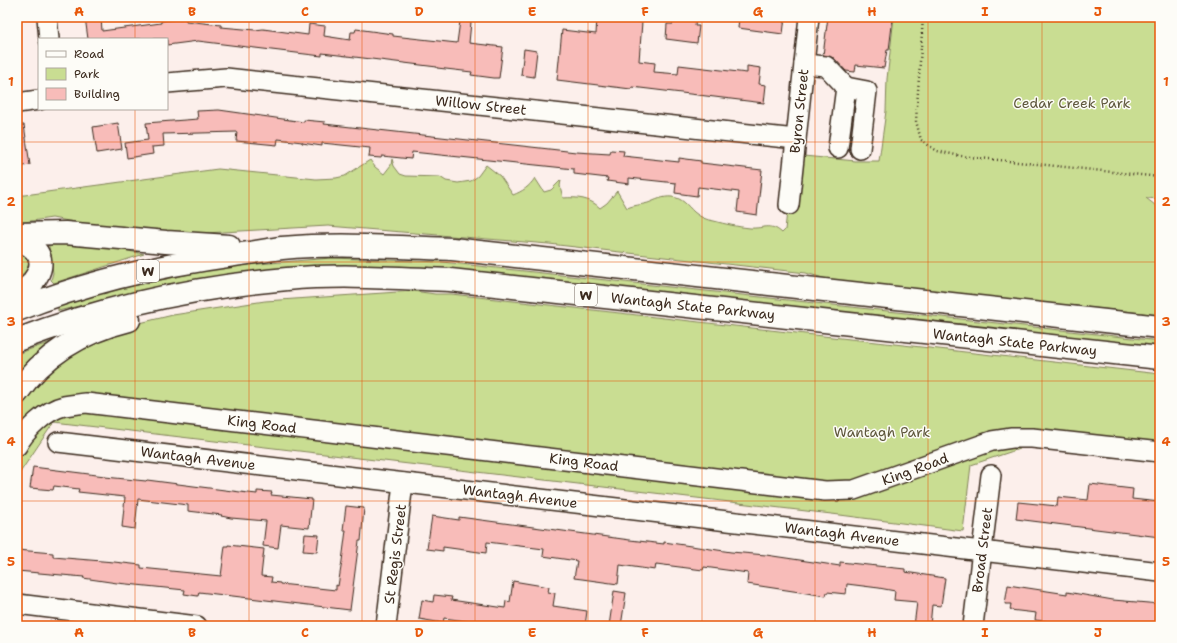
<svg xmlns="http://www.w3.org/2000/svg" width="1177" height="643" viewBox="0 0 1177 643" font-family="'Shantell Sans',sans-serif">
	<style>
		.green { fill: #c9dd92; stroke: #828458 }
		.building { fill: #f8bcb9; stroke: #3b2a1e }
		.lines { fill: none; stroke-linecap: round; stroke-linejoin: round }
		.minor-casing { stroke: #3b2a1e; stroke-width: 22 }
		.highway-casing { stroke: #3b2a1e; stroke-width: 25 }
		.path { stroke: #3b2a1e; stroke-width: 2.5; stroke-dasharray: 1 3; stroke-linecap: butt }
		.minor { stroke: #fdfcf7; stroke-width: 19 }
		.highway { stroke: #fdfcf7; stroke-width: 22 }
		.grid { fill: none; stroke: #e8590c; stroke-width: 1; stroke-opacity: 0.55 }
		.labels { text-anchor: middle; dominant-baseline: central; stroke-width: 3; stroke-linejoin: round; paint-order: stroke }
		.shield { fill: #fdfcf7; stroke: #75695f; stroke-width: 1 }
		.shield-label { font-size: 13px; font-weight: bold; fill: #3b2a1e }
		.park-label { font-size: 14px; fill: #5e573b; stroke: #fdfcf7 }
		.street-label { font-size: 14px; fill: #3b2a1e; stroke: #fdfcf7 }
		.neatline { fill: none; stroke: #e8590c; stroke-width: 1.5 }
		.grid-label { font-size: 13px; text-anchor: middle; font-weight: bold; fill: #e8590c }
	</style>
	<rect width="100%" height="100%" fill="#fcefeb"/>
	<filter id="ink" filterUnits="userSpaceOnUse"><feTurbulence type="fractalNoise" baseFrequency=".025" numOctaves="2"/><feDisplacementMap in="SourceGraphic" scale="8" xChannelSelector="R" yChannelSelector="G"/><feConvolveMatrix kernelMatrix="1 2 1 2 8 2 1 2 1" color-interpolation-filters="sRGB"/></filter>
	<g filter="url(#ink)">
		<!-- green -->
		<g class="green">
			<path d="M 894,17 L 1160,17 L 1160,199 L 1146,198 L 1160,209 L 1160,315 L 830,280 L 806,273 L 549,244 L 328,226 L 205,233 L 119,230 L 52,218 L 17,223 L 17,196 L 218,169 L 316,179 L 336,178 L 345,176 L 370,160 L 375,167 L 384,174 L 391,165 L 392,159 L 394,166 L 400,174 L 406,176 L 440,177 L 446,181 L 458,183 L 471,181 L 478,176 L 486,165 L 500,176 L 513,195 C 523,191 529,187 535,178 L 544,192 L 551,190 L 561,180 L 560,186 L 563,198 C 577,197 590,198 600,208 L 607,203 L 617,191 L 627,208 C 634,205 641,205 648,203 C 656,200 663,196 672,197 C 682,198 687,205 694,212 C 700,217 706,220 714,221 C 725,224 738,227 750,228 C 764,229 770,222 782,233 L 785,230 L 793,155 L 856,161 L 879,161 L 886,111 L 887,79 Z"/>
			<path d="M 48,240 L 76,241 L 144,254 L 54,283 L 51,280 L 53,273 Z"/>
			<path d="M 17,248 L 23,249 L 34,267 L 17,286 Z"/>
			<path d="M 331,258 L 442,262 L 1160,341 L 1160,348 L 441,269 L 333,265 L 223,275 L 149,289 L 58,311 L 58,307 L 104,292 L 222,267 Z"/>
			<path d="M 413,291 L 435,294 L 451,294 L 1160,374 L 1160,462 L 1025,447 L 971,465 L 963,531 L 840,515 L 54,422 L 17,477 L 17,406 L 21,398 L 45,368 L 123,327 L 173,315 L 265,301 Z"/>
			<path d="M 70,335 L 17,379 L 17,354 Z"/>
		</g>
		<!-- building -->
		<g class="building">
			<path d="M 85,17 L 101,17 L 102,31 L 161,23 L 161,21 L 186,18 L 186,21 L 221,25 L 221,27 L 255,30 L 263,29 L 308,35 L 309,24 L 325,26 L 324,36 L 350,40 L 351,32 L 355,32 L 356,29 L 393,34 L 393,36 L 457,43 L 460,21 L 471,22 L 469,43 L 503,47 L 499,78 L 494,78 L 471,75 L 472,72 L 437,68 L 437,67 L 322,53 L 322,56 L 288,52 L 198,41 L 167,45 L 167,39 L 88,39 Z"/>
			<path d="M 597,17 L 642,22 L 639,61 L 655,63 L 654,72 L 678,74 L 679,65 L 747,73 L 747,66 L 761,68 L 759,84 L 766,85 L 764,103 L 632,87 L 631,89 L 557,80 L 562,30 L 596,34 Z"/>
			<path d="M 673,17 L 696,17 L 695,26 L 699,26 L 697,43 L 666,39 L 667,24 L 673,24 Z"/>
			<path d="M 739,17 L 785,17 L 783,34 L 738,28 Z"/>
			<path d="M 828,17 L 893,17 L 889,50 L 887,50 L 884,68 L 856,65 L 855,72 L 846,71 L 834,58 L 823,55 Z"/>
			<path d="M 524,49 L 537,51 L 534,77 L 521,75 Z"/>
			<path d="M 219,110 L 304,122 L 304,120 L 325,122 L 324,124 L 576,152 L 610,154 L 611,150 L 624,151 L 623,156 L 679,162 L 679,158 L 701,161 L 701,163 L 762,170 L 757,215 L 737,212 L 739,192 L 698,187 L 697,196 L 675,193 L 676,183 L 629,178 L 629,184 L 607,181 L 608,178 L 574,174 L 574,169 L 412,152 L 411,159 L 382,156 L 381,158 L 369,157 L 370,148 L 322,143 L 322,146 L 302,143 L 302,142 L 278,139 L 277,145 L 236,141 L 237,132 L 163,134 L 164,146 L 152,147 L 153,154 L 127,158 L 125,143 L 148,140 L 146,123 L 198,119 L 197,111 Z"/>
			<path d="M 118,123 L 122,149 L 97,153 L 93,127 Z"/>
			<path d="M 17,125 L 24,125 L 30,165 L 17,167 Z"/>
			<path d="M 33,467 L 105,476 L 105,477 L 146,481 L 147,480 L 248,493 L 257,494 L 257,491 L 272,492 L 271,495 L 312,499 L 309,528 L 281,525 L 278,548 L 263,546 L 266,521 L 231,518 L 221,516 L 222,515 L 188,511 L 188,505 L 138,499 L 135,529 L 122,527 L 125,497 L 78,492 L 79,489 L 54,486 L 53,490 L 30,488 Z"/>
			<path d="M 1090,484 L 1133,489 L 1132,499 L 1160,502 L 1160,537 L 1016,519 L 1018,502 L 1057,506 L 1058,497 L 1088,500 Z"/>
			<path d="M 346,506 L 364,508 L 361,541 L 359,541 L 350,610 L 199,592 L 198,596 L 184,594 L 185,590 L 117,583 L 83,578 L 84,577 L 17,571 L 17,550 L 53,553 L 53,557 L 114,562 L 141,565 L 141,568 L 221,576 L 225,546 L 228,546 L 228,545 L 264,549 L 261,576 L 272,577 L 271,582 L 280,583 L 280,584 L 336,590 L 336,585 L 338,586 L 342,561 L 346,530 L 343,530 Z"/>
			<path d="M 432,516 L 459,520 L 459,517 L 630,540 L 664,544 L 664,542 L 731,552 L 766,555 L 840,566 L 840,562 L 905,569 L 905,572 L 945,578 L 941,606 L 932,605 L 930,626 L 914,626 L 917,602 L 894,600 L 895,591 L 879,588 L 847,584 L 846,594 L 827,592 L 826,596 L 747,584 L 748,573 L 704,567 L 703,570 L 656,564 L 655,570 L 620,565 L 618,584 L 582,579 L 574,578 L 577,561 L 543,556 L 544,549 L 487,542 L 486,553 L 443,547 L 443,551 L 427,549 Z"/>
			<path d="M 305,534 L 319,535 L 317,552 L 303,551 Z"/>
			<path d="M 513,581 L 549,587 L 548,592 L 555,593 L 553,606 L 587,611 L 585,626 L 501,626 L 444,618 L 443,623 L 419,619 L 422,600 L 433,602 L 434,595 L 452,597 L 451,600 L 505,608 L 506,601 L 510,602 Z"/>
			<path d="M 1008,585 L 1067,594 L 1067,592 L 1113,600 L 1160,604 L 1160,626 L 1086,626 L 1035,620 L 1036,613 L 1010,610 L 1011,604 L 1005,604 Z"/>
			<path d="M 614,591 L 626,593 L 621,626 L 609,626 Z"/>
		</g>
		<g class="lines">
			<!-- minor casing -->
			<g class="minor-casing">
				<g id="minor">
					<path d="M 47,17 L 49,39"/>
					<path d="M 804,64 L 826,66 L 846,87 L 838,148"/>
					<path d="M 167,83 L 226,78 L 796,139"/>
					<path d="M 846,87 L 867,91 L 860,149"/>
					<path d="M 17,103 L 39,100"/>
					<path d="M 789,205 L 809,17"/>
					<path d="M 58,442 L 1160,572"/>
					<path d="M 17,446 C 25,431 46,410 64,406 C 71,405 78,404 86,403 L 825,491 L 854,490 L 992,441 L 1012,438 L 1032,438 L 1160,452"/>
					<path d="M 17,604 L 197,626"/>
					<path d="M 386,626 L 403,483"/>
					<path d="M 973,626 L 991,475"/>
				</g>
			</g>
			<!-- highway casing -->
			<g class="highway-casing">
				<g id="highway">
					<path d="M 17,234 L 65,233 L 166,242 L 229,246"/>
					<path d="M 17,241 C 38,245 48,262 34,280 C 33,282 31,286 28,287 C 25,290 21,291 17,293"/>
					<path d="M 17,310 C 86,282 161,265 234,255 C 250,253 266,250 282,248 C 339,243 396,247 452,249 L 1160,327"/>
					<path d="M 17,340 C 103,307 195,287 287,279 C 341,274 396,278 450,280 L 1160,358"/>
					<path d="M 17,393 C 44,354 84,331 129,320"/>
				</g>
			</g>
			<!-- path -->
			<path class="path" d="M 923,17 L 916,121 L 921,140 L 937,151 L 961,156 L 1160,177"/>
			<!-- minor -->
			<use href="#minor" class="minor"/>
			<!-- highway -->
			<use href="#highway" class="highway"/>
		</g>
	</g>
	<!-- grid -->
	<path class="grid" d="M 135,17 L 135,39M 249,17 L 249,626M 362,17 L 362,626M 475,17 L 475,626M 588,17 L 588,626M 702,17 L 702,626M 815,17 L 815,626M 928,17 L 928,626M 1042,17 L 1042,626M 135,109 L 135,626M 17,142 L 1160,142M 17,262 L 1160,262M 17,381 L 1160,381M 17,501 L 1160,501"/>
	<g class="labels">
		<!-- shield labels -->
		<g class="shield">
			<rect x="137" y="260" width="22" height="22" rx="3"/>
			<rect x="575" y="284" width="22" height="22" rx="3"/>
		</g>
		<g class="shield-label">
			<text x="148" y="271">W</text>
			<text x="586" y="295">W</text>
		</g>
		<!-- park labels -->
		<g class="park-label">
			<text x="1072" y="103">Cedar Creek Park</text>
			<text x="882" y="432">Wantagh Park</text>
		</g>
		<!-- street labels -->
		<g class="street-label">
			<text transform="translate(481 105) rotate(6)">Willow Street</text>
			<text transform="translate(799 111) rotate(-84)">Byron Street</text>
			<text transform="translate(693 306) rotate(6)">Wantagh State Parkway</text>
			<text transform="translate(1015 342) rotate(6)">Wantagh State Parkway</text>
			<text transform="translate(262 424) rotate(7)">King Road</text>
			<text transform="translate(198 458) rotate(7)">Wantagh Avenue</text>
			<text transform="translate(584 462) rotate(7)">King Road</text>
			<text transform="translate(915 469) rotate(-20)">King Road</text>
			<text transform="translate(520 496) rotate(7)">Wantagh Avenue</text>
			<text transform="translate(842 534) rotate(7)">Wantagh Avenue</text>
			<text transform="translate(982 550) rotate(-83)">Broad Street</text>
			<text transform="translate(395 554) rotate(-83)">St Regis Street</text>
		</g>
	</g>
	<!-- margin -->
	<rect width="1177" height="643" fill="none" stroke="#fdfcf7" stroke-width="44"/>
	<!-- legend -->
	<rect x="38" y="38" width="130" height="72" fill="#fdfcf7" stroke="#afa8a0"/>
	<rect x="46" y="51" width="20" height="6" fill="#fdfcf7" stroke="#afa8a0"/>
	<text x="74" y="58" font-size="12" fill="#3b2a1e">Road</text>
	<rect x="46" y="68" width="20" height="12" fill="#c9dd92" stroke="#afa8a0"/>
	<text x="74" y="78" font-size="12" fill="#3b2a1e">Park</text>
	<rect x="46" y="88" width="20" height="12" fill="#f8bcb9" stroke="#afa8a0"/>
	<text x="74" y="98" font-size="12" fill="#3b2a1e">Building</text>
	<rect x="22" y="22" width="1133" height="599" class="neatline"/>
	<g class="grid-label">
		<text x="79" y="16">A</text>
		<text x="192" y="16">B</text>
		<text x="305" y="16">C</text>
		<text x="419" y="16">D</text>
		<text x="532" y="16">E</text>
		<text x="645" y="16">F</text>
		<text x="758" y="16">G</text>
		<text x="872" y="16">H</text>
		<text x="985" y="16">I</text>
		<text x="1098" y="16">J</text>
		<text x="11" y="86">1</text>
		<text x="1166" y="86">1</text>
		<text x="11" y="206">2</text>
		<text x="1166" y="206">2</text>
		<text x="11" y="326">3</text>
		<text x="1166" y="326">3</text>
		<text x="11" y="446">4</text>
		<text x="1166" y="446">4</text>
		<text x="11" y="566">5</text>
		<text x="1166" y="566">5</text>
		<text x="79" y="637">A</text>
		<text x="192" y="637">B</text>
		<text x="305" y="637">C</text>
		<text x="419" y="637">D</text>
		<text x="532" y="637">E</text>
		<text x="645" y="637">F</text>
		<text x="758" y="637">G</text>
		<text x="872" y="637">H</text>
		<text x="985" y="637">I</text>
		<text x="1098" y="637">J</text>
	</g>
</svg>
